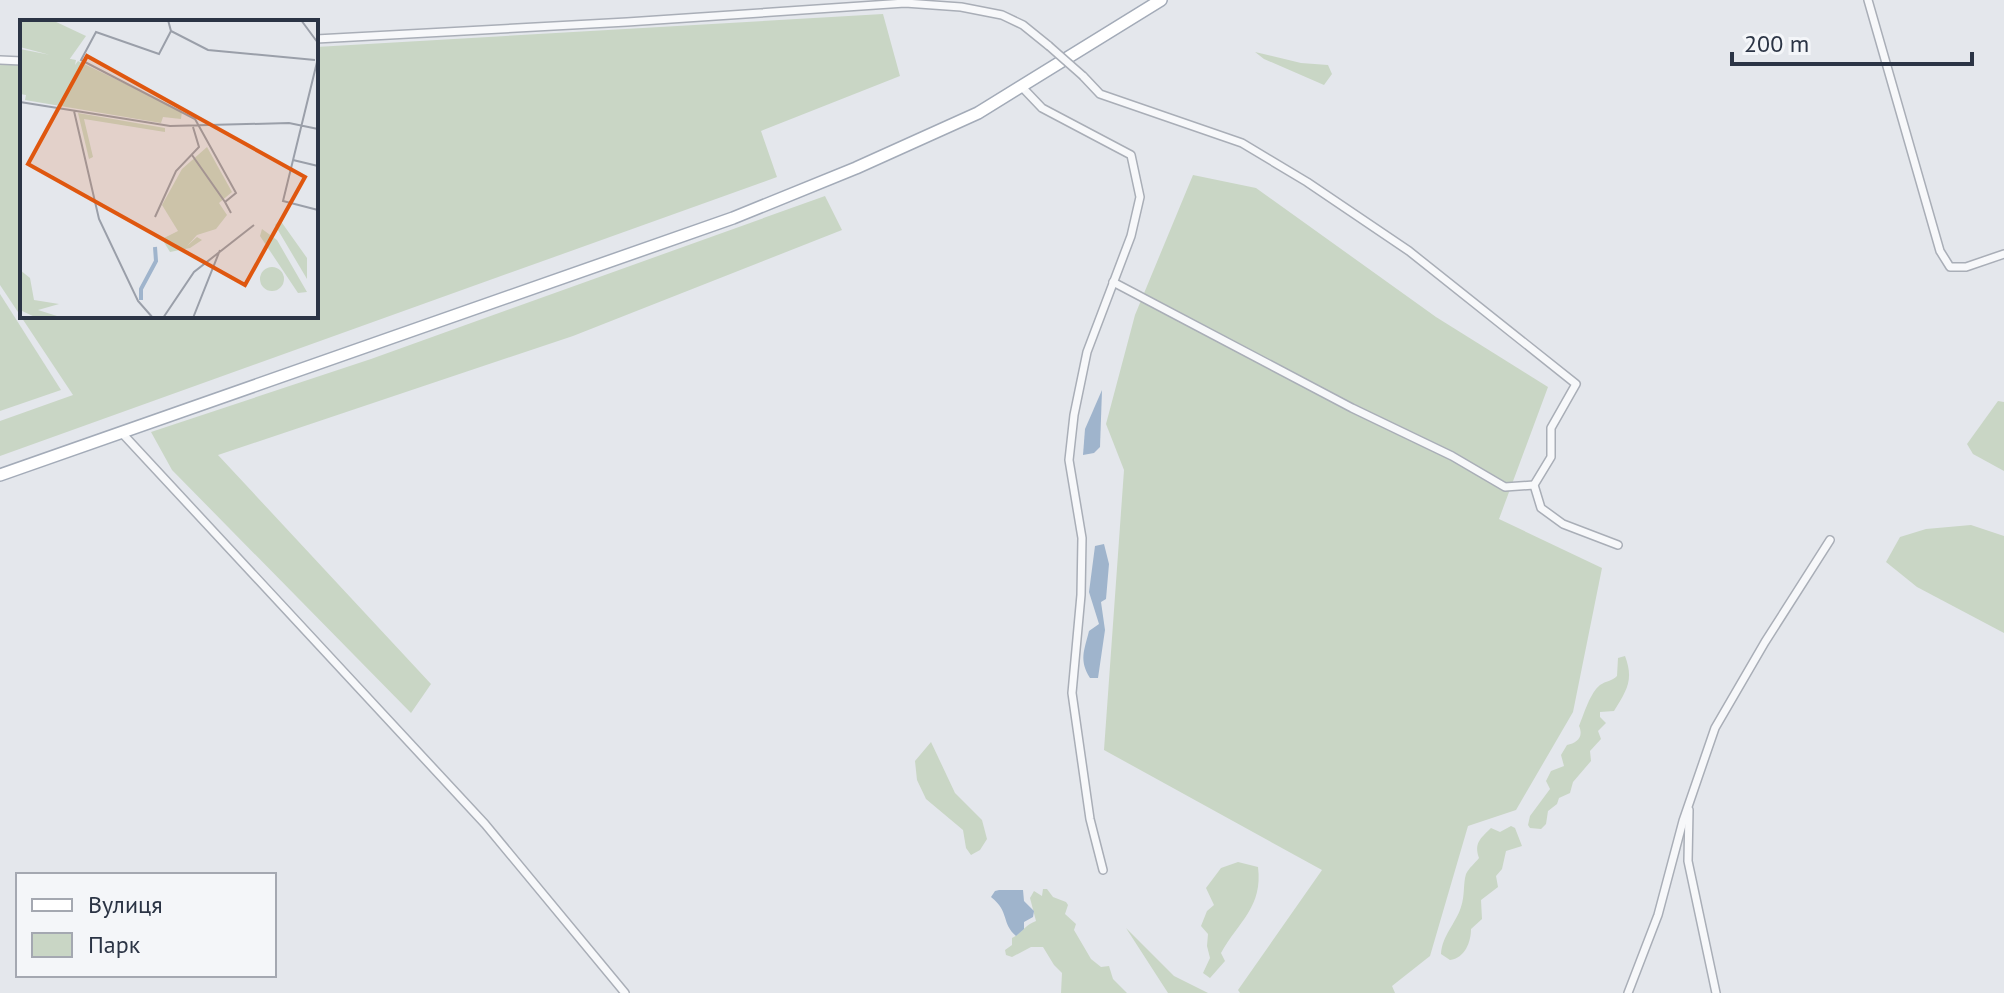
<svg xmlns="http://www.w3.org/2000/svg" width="2004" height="993" viewBox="0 0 2004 993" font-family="'PT Sans',sans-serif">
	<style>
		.green { fill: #c9d6c5 }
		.water { fill: #9fb4cc }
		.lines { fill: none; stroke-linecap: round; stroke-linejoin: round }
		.minor-casing { stroke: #a9aeb7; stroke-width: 10 }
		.primary-casing { stroke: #a3abb8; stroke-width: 14 }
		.minor { stroke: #f7f8fa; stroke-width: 7 }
		.primary { stroke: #fff; stroke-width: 11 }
		.minor-bridge-casing { stroke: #a9aeb7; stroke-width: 10; stroke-linecap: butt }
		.minor-bridge { stroke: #f7f8fa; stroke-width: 7 }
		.inset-river { fill: none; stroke: #9fb4cc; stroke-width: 4 }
		.inset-road { fill: none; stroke: #9a9fa9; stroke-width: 2 }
		.view { fill: #df570f; fill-opacity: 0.15; stroke: #df570f; stroke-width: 4 }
		.inset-edge { fill: none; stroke: #2b3445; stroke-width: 4 }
	</style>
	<rect width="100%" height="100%" fill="#e4e7ec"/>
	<!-- green -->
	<g class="green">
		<path d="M 883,14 L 900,76 L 761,131 L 777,177 L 0,456 L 0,421 L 73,395 L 0,285 L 0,65 L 22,64 L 22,316 L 316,316 L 316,47 Z"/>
		<path d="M 1255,52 L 1301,63 L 1328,65 L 1332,74 L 1324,85 L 1264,59 Z"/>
		<path d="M 1193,175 L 1256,188 L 1436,317 L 1548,387 L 1499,519 L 1602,568 L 1573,712 L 1516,810 L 1468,826 L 1430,956 L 1392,986 L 1395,993 L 1240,993 L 1238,990 L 1322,870 L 1104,750 L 1124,470 L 1106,424 L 1135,315 Z"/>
		<path d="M 825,196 L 842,230 L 573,336 L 218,455 L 431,684 L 411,713 L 172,470 L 151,432 L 371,359 Z"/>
		<path d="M 0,294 L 61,390 L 0,411 Z"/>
		<path d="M 1998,401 L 2004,402 L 2004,471 L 1973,454 L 1967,444 Z"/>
		<path d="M 1971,525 L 2004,536 L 2004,633 L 1917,587 L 1886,562 L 1900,537 L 1926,529 Z"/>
		<path d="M 1625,656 C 1634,680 1627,690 1614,711 L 1600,712 L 1600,717 L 1606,723 L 1598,731 L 1601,739 L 1590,751 L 1591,761 L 1573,782 L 1570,793 L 1559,798 L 1557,804 L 1548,811 L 1546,824 L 1541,829 L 1530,828 L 1528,825 L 1530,816 L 1550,789 L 1546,781 L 1551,771 L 1564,766 L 1561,755 L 1567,745 C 1577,743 1584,737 1579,726 C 1584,714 1590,693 1600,685 C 1606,681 1612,681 1617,676 L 1618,658 Z"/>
		<path d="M 931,742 L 955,793 L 982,820 L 987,839 L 980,850 L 971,855 L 966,848 L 963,830 L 926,799 L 917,780 L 915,761 Z"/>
		<path d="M 1511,826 L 1515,828 L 1522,846 L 1506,851 L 1502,869 L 1496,876 L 1498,887 L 1481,900 L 1482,919 L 1471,929 C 1471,942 1465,958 1450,960 L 1441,954 C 1442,936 1456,923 1461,907 C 1465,896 1463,884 1466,874 C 1469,868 1475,863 1479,858 C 1474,843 1480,839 1491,828 L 1500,832 Z"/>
		<path d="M 1238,862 L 1258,867 C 1263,907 1239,921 1221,953 L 1225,961 L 1210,978 L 1203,973 L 1210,958 L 1207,946 L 1208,934 L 1201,926 L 1207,911 L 1214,905 L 1206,888 L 1221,868 Z"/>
		<path d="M 1043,889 L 1047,889 L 1053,897 L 1066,902 L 1068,905 L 1065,914 L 1076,924 L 1074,930 L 1091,959 L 1101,967 L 1109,966 L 1113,979 L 1127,993 L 1061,993 L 1062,973 L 1054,965 L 1043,947 L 1031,947 L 1012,957 L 1006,955 L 1005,950 L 1012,945 L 1012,938 C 1022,933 1025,925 1036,921 L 1030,898 L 1034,891 L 1042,896 Z"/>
		<path d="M 1126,928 L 1174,976 L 1208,993 L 1168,993 Z"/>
	</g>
	<!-- water -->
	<g class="water">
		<path d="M 1102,390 L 1100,447 L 1094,453 L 1083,455 L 1085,429 Z"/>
		<path d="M 1104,544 L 1109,564 L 1106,599 L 1101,602 L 1105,630 L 1098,678 L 1090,678 C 1079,660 1084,651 1089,631 L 1099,624 L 1089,592 L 1095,546 Z"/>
		<path d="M 999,890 L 1023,890 L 1024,901 L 1034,911 L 1033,917 L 1024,922 L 1024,929 L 1016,936 C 1001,923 1010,912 991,897 L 995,891 Z"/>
	</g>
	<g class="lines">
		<!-- minor casing -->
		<g class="minor-casing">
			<g id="minor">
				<path d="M 1868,0 L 1940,251 L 1950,267 L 1966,267 L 2004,254"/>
				<path d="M 316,39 L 627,22 L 905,3 L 961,7 L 1002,15 L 1023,25 L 1049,46"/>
				<path d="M 0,60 L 22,61"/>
				<path d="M 1083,76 L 1100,94 L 1242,143 L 1307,182 L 1409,251 L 1576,384 L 1551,428 L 1551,457 L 1534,485 L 1541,508 L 1563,524 L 1618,545"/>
				<path d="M 1021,86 L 1042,108 L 1131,155 L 1140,197 L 1131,236 L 1087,352 L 1074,415 L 1069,460 L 1082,538 L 1081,595 L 1072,693 L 1090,819 L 1103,870"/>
				<path d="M 1113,282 L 1352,408 L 1452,456 L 1505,487 L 1534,485"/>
				<path d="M 121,432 L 485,824 L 625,993"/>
				<path d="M 1689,810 L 1688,861 L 1716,993"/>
				<path d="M 1628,993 L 1658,915 L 1683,821 L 1715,728 L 1765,642 L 1830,540"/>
			</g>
		</g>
		<!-- primary casing -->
		<g class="primary-casing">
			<path id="primary" d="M 0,475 L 733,218 L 856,168 L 978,113 L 1161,0"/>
		</g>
		<!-- minor -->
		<use href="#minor" class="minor"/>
		<!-- primary -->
		<use href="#primary" class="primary"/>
		<!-- minor-bridge casing -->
		<g class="minor-bridge-casing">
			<path id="minor-bridge" d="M 1049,46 L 1083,76"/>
		</g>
		<!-- minor-bridge -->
		<use href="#minor-bridge" class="minor-bridge"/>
	</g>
	<!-- overview -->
	<g transform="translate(20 20)">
		<rect width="298" height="298" fill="#e4e7ec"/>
		<path d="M 0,0 L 32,0 L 66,16 L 49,40 L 0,27 ZM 0,29 L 56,40 L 55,45 L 58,41 L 162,91 L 161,99 L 143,97 L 141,103 L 5,80 L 6,75 L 0,74 ZM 58,93 L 145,108 L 145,112 L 64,99 L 73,137 L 69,139 ZM 187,127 L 212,172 L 199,183 L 207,195 L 196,209 L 177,215 L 167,226 L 177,217 L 182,220 L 170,228 L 150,232 L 142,219 L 158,211 L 142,185 L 162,149 ZM 260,200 L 287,238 L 287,259 L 255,205 ZM 242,209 L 257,220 L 287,272 L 278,273 L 240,216 ZM240 259a12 12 0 1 1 24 0a12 12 0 1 1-24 0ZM 0,250 L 10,258 L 14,280 L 39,284 L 18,290 L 37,296 L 17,298 L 0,290 Z" fill="#c9d6c5"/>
		<path class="inset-river" d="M 121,280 L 121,269 L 136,241 L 135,227"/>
		<path class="inset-road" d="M 148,0 L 151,11 L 188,30 L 295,40M 281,0 L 298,23M 151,11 L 139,34 L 76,12 L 61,40 L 175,99 L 216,173 L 205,182 L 211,193M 298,38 L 263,181 L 298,190M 0,82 L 150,106 L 269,103 L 298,109M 54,91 L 79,199 L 118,281 L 133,298M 172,135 L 205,182M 273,140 L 298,146M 135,197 L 156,151 L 179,127 L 173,107M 143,298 L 174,252 L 234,205M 173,298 L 200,230"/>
		<path class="view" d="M 67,36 L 285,157 L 225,265 L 8,144 Z"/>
		<rect width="298" height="298" class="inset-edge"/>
	</g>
	<!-- legend -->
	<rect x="16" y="873" width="260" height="104" fill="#f4f6f9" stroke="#a4a8b1" stroke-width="2"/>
	<rect x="32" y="899" width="40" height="12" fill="#ffffff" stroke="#a4a8b1" stroke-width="2"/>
	<text x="88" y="913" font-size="24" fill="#2b3445">Вулиця</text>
	<rect x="32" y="933" width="40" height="24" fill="#c9d6c5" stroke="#a4a8b1" stroke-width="2"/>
	<text x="88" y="953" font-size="24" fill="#2b3445">Парк</text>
	<!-- scale -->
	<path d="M1732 52v12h240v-12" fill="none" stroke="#2b3445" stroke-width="4"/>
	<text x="1744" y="52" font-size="24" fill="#2b3445" stroke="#f4f6f9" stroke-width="6" paint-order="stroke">200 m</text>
</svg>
